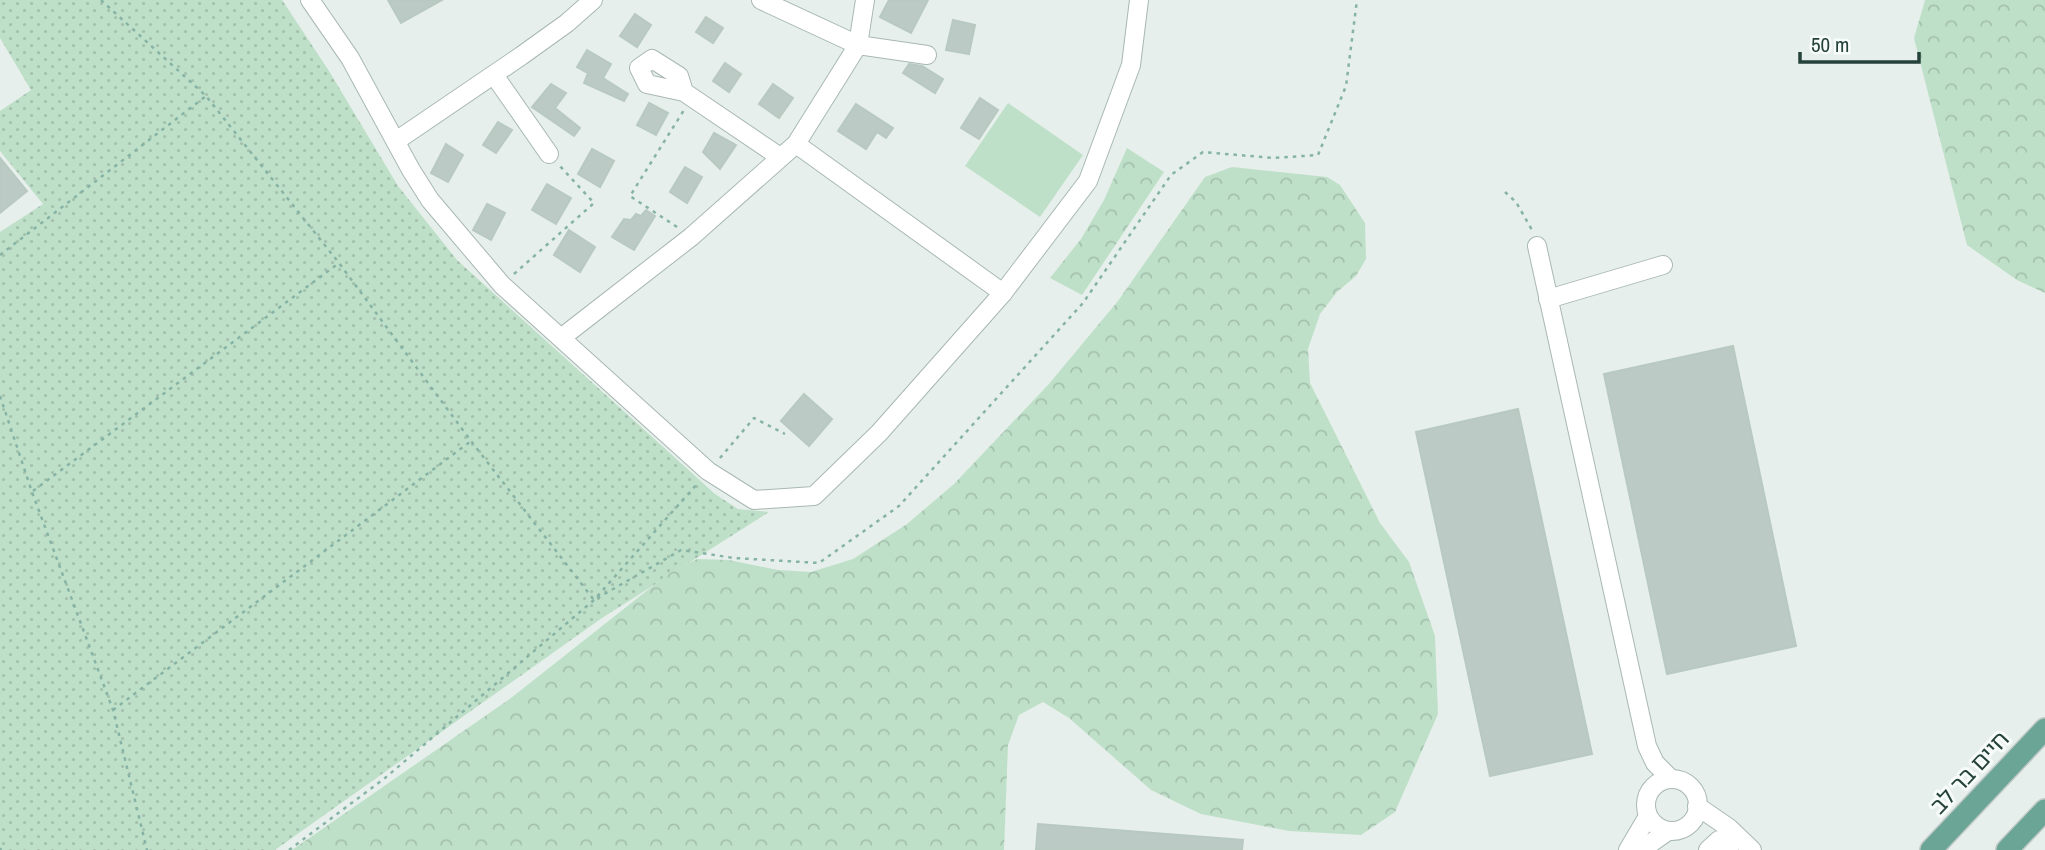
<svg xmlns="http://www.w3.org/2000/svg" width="2045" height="850" viewBox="0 0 2045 850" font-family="'Archivo Narrow','Noto Sans Hebrew',sans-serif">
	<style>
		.grass { fill: url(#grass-dots) }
		.forest { fill: url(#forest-crowns) }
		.pitch { fill: #bfe0c8 }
		.building { fill: #bbcac4; stroke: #b8c9c2; stroke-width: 2 }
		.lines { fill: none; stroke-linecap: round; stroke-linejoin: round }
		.minor-casing { stroke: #a8b8b2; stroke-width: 20 }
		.major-casing { stroke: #c2cac8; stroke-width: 24 }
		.path { stroke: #86b3a5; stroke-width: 2.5; stroke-dasharray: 3.5 5; stroke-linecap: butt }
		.minor { stroke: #fff; stroke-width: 18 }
		.major { stroke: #6aa596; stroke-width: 21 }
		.labels { text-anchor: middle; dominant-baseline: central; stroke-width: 6; stroke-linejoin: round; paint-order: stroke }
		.street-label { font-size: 23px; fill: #24423a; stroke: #f7fbf9 }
	</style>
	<defs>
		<pattern id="grass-dots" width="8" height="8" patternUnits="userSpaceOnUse" patternTransform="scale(1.75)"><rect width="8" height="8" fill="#bfe0c8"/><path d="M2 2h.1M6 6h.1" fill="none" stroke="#a4c1ad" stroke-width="1.8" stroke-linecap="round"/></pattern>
		<pattern id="forest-crowns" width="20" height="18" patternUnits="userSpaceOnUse" patternTransform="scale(1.75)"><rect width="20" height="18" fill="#bfe0c8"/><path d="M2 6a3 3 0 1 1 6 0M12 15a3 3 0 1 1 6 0" fill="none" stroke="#a4c1ad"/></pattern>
	</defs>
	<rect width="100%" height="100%" fill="#e6efeb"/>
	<!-- grass -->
	<path class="grass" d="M 0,0 L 282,0 L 329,71 L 398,186 L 457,260 L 715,494 L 738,509 L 769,512 L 602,618 L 275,850 L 0,850 L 0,232 L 43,204 L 0,151 L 0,111 L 31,90 L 0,38 Z"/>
	<!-- forest -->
	<g class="forest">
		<path d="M 1925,0 L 2045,0 L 2045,293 L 2017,280 L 1967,245 L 1914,38 Z"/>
		<path d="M 1127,148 L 1164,172 L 1082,295 L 1050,278 L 1081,239 L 1104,200 Z"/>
		<path d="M 1232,167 L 1327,177 L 1340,185 L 1365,223 L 1366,259 L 1356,276 L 1337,292 L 1320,314 L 1308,349 L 1310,383 L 1380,523 L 1409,562 L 1435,636 L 1438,714 L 1395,812 L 1361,835 L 1289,831 L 1201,814 L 1151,790 L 1069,718 L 1043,702 L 1019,715 L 1008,745 L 1004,850 L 292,850 L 511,698 L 668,574 L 697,559 L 729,560 L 778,570 L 811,572 L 853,559 L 907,524 L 954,484 L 1048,385 L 1118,301 L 1205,177 Z"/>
	</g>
	<!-- pitch -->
	<path class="pitch" d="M 1008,103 L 1083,155 L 1040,217 L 965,166 Z"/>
	<!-- building -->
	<g class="building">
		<path d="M 388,0 L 442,0 L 401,23 Z"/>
		<path d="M 889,0 L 928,0 L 911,33 L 880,17 Z"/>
		<path d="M 635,14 L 651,25 L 637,47 L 620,36 Z"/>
		<path d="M 706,17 L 723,28 L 713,43 L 696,32 Z"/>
		<path d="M 953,20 L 975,25 L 969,54 L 946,50 Z"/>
		<path d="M 587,50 L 611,64 L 603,78 L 628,94 L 624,101 L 584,83 L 588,73 L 577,67 Z"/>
		<path d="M 725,63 L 741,74 L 729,92 L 713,81 Z"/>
		<path d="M 909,64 L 922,66 L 943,79 L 935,93 L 903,73 Z"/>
		<path d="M 551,84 L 566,93 L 555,108 L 580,128 L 574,136 L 532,107 Z"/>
		<path d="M 773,84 L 793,98 L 779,118 L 759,104 Z"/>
		<path d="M 980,98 L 998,110 L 979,139 L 961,128 Z"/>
		<path d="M 649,103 L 668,113 L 656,135 L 637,125 Z"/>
		<path d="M 856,104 L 893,128 L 886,138 L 877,132 L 866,149 L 838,131 Z"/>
		<path d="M 498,122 L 512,130 L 496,153 L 483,145 Z"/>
		<path d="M 714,133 L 736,145 L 720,169 L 703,152 Z"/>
		<path d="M 446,144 L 463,155 L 448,182 L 431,173 Z"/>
		<path d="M 592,149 L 614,161 L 600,187 L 578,174 Z"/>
		<path d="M 0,158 L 27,191 L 0,213 Z"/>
		<path d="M 685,167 L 702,177 L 687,203 L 670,192 Z"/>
		<path d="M 547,184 L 571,198 L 556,224 L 532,210 Z"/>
		<path d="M 487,204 L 505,213 L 491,240 L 473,230 Z"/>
		<path d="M 646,210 L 655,216 L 634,250 L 612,237 L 624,219 L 631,220 L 636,214 L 641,216 Z"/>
		<path d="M 569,230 L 595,247 L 580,272 L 554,255 Z"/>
		<path d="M 1733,346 L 1796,646 L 1667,674 L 1604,374 Z"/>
		<path d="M 804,394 L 832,419 L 809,446 L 781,421 Z"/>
		<path d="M 1518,409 L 1592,754 L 1490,776 L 1416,432 Z"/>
		<path d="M 1038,824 L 1243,840 L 1242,850 L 1036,850 Z"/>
	</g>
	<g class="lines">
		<!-- minor casing -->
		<g class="minor-casing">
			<g id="minor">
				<path d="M 310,0 L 350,58 L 411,170 L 430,200 L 502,285 L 708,471 L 754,500 L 814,496 L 879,433 L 1003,293 L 1088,181 L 1131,65 L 1139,0"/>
				<path d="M 761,0 L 858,45 L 927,55"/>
				<path d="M 494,75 L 549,154"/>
				<path d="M 684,92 L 647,84 L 639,68 L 652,59 L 679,76 L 684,92 L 780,157"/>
				<path d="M 396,141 L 521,56 L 567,23 L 593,0"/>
				<path d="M 796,144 L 1003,293"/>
				<path d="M 1537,246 L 1647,746 L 1655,763 L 1671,779"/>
				<path d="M 1548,299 L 1663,265"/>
				<path d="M 561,338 L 691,237 L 796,144 L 858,45 L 865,0"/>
				<circle cx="1672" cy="805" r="26"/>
				<path d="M 1697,806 L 1729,828 L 1752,850"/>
				<path d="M 1628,850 L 1648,816"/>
				<path d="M 1641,850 L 1668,831"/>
				<path d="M 1708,850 L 1719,840 L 1729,850"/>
			</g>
		</g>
		<!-- major casing -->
		<g class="major-casing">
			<g id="major">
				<path d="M 1931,850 L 2045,729"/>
				<path d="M 2007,850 L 2045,810"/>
			</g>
		</g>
		<!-- path -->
		<g class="path">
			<path d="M 101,0 L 206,96 L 339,263 L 471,441 L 594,600 L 681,550 L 734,558 L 819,563 L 899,506 L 1083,303 L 1171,175 L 1203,152 L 1273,158 L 1318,155 L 1346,86 L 1357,0"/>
			<path d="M 1505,192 L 1516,202 L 1532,230"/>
			<path d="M 677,227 L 630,196 L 684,110"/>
			<path d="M 0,255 L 206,96"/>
			<path d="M 514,274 L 594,203 L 559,165"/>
			<path d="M 0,396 L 32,492 L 113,710 L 147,850"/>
			<path d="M 720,458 L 754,418 L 785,434"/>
			<path d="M 33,491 L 339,263"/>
			<path d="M 113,710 L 471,441"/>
			<path d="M 0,848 L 1,850"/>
			<path d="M 289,850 L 385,778 L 594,600 L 697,484"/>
		</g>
		<!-- minor -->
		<use href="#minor" class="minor"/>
		<!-- major -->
		<use href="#major" class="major"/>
	</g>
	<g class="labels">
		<!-- street labels -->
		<g class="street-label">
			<text transform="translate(1969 772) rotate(-47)">חיים בר לב</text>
		</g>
	</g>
	<!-- scale -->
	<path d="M1800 52v10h119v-10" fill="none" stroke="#24423a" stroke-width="3.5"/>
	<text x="1811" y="52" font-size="21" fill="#24423a" stroke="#f7fbf9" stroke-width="5" paint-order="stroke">50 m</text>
</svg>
